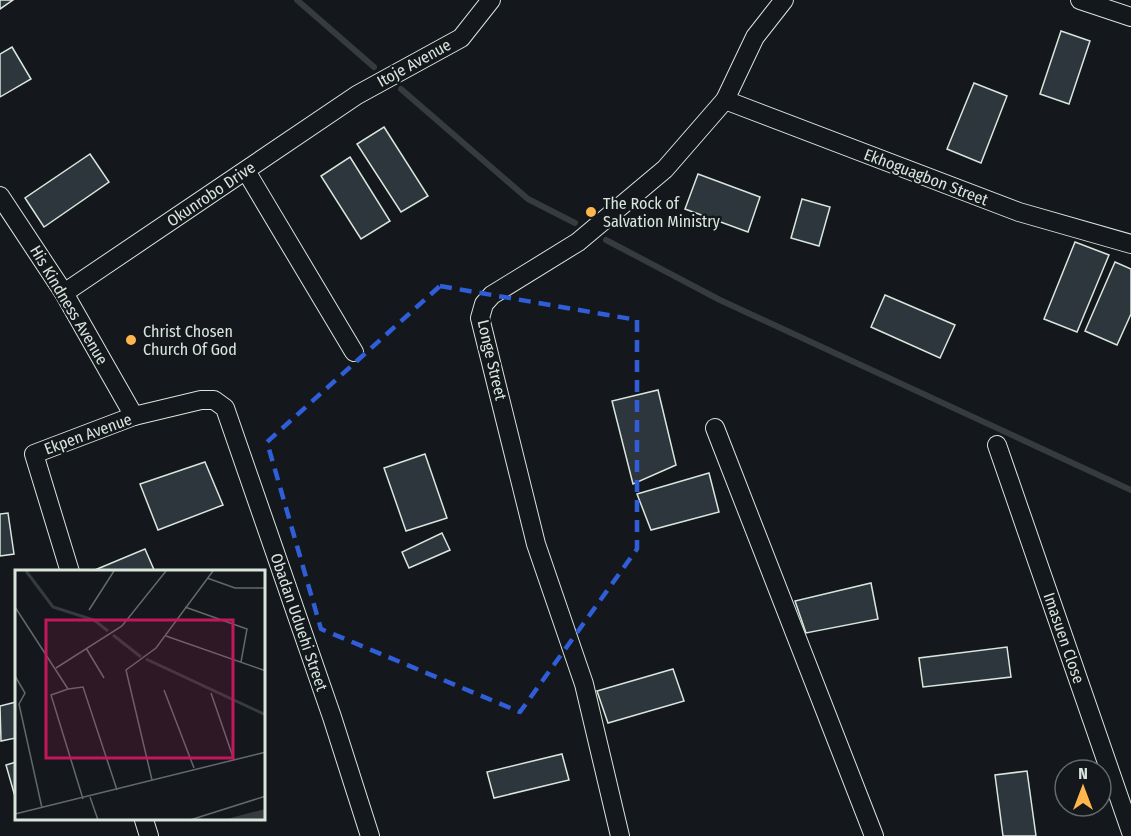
<svg xmlns="http://www.w3.org/2000/svg" width="1131" height="836" viewBox="0 0 1131 836" font-family="'Fira Sans Condensed',sans-serif">
	<style>
		.lines { fill: none; stroke-linecap: round; stroke-linejoin: round }
		.stream { stroke: #363b3e; stroke-width: 6 }
		.building { fill: #2c363c; stroke: #d8e6dc; stroke-width: 1.5 }
		.street-casing { stroke: #d8e6dc; stroke-width: 20 }
		.street { stroke: #14181c; stroke-width: 18 }
		.marked { fill: none; stroke: #305dd8; stroke-width: 4.5; stroke-dasharray: 12 8; stroke-linejoin: round }
		.poi-dot { fill: #ffb74d; stroke: #14181c; stroke-width: 2 }
		.labels { text-anchor: middle; dominant-baseline: central; stroke-width: 4.5; stroke-linejoin: round; paint-order: stroke }
		.street-label { font-size: 16px; fill: #d8e6dc; stroke: #14181c }
		.poi-label { font-size: 16px; fill: #d8e6dc; stroke: #14181c; text-anchor: start }
		.inset-river { fill: none; stroke: #363b3e; stroke-width: 3 }
		.inset-road { fill: none; stroke: #626a69; stroke-width: 1.5 }
		.view { fill: #c2185b; fill-opacity: 0.15; stroke: #c2185b; stroke-width: 3 }
		.inset-edge { fill: none; stroke: #d8e6dc; stroke-width: 3 }
	</style>
	<rect width="100%" height="100%" fill="#14181c"/>
	<g class="lines">
		<!-- stream -->
		<g class="stream">
			<path d="M 297,0 L 374,67"/>
			<path d="M 401,89 L 528,199 L 575,223"/>
			<path d="M 606,240 L 720,300 L 1131,490"/>
		</g>
	</g>
	<!-- building -->
	<g class="building">
		<path d="M 0,0 L 13,0 L 0,9 Z"/>
		<path d="M 1061,31 L 1090,41 L 1069,104 L 1040,94 Z"/>
		<path d="M 12,47 L 31,79 L 0,97 L 0,54 Z"/>
		<path d="M 974,83 L 1007,96 L 981,163 L 947,149 Z"/>
		<path d="M 384,127 L 428,196 L 401,212 L 357,144 Z"/>
		<path d="M 90,154 L 109,182 L 44,227 L 25,198 Z"/>
		<path d="M 350,157 L 390,221 L 361,239 L 321,176 Z"/>
		<path d="M 698,174 L 760,197 L 748,232 L 685,209 Z"/>
		<path d="M 802,199 L 830,207 L 819,246 L 791,238 Z"/>
		<path d="M 1075,242 L 1109,255 L 1077,332 L 1044,319 Z"/>
		<path d="M 1115,262 L 1131,269 L 1131,314 L 1117,345 L 1085,331 Z"/>
		<path d="M 885,295 L 955,325 L 940,358 L 871,327 Z"/>
		<path d="M 658,390 L 676,465 L 633,484 L 612,401 Z"/>
		<path d="M 425,454 L 447,518 L 406,531 L 384,468 Z"/>
		<path d="M 205,462 L 223,505 L 158,530 L 140,484 Z"/>
		<path d="M 709,473 L 719,512 L 651,530 L 637,494 Z"/>
		<path d="M 8,513 L 14,554 L 0,556 L 0,514 Z"/>
		<path d="M 442,533 L 450,550 L 409,568 L 402,552 Z"/>
		<path d="M 145,549 L 155,572 L 90,572 Z"/>
		<path d="M 871,583 L 878,619 L 806,633 L 795,601 Z"/>
		<path d="M 1007,647 L 1011,677 L 923,687 L 919,658 Z"/>
		<path d="M 673,669 L 684,701 L 608,723 L 597,691 Z"/>
		<path d="M 16,702 L 16,738 L 1,741 L 0,706 Z"/>
		<path d="M 562,754 L 569,780 L 494,798 L 487,772 Z"/>
		<path d="M 16,762 L 16,800 L 6,765 Z"/>
		<path d="M 1027,771 L 1036,836 L 1003,836 L 995,775 Z"/>
	</g>
	<g class="lines">
		<!-- street casing -->
		<g class="street-casing">
			<g id="street">
				<path d="M 1080,0 L 1131,17"/>
				<path d="M 725,100 L 1019,212 L 1131,244"/>
				<path d="M 246,171 L 354,352"/>
				<path d="M 0,196 L 64,293 L 134,416"/>
				<path d="M 64,293 L 357,95 L 461,38 L 491,0"/>
				<path d="M 715,428 L 874,836"/>
				<path d="M 997,445 L 1131,832"/>
				<path d="M 70,572 L 34,454 L 134,416 L 201,400 L 214,400 L 225,408 L 332,717 L 370,836"/>
				<path d="M 144,820 L 149,836"/>
				<path d="M 620,836 L 584,684 L 536,544 L 480,318 L 484,304 L 492,295 L 578,242 L 665,169 L 725,100 L 755,37 L 784,0"/>
			</g>
		</g>
		<!-- street -->
		<use href="#street" class="street"/>
	</g>
	<!-- marked area -->
	<path class="marked" d="M 440,286 L 637,320 L 637,549 L 520,712 L 321,629 L 267,442 Z"/>
	<!-- markers -->
	<g class="poi-dot">
		<circle cx="591" cy="212" r="6"/>
		<circle cx="131" cy="340" r="6"/>
	</g>
	<g class="labels">
		<!-- street labels -->
		<g class="street-label">
			<text transform="translate(414 63) rotate(-29)">Itoje Avenue</text>
			<text transform="translate(926 177) rotate(21)">Ekhoguagbon Street</text>
			<text transform="translate(211 194) rotate(-34)">Okunrobo Drive</text>
			<text transform="translate(69 305) rotate(59)">His Kindness Avenue</text>
			<text transform="translate(492 360) rotate(77)">Longe Street</text>
			<text transform="translate(88 434) rotate(-20)">Ekpen Avenue</text>
			<text transform="translate(299 622) rotate(71)">Obadan Uduehi Street</text>
			<text transform="translate(1064 638) rotate(71)">Imasuen Close</text>
		</g>
		<!-- poi labels -->
		<g class="poi-label">
			<text x="603" y="203">The Rock of<tspan x="603" dy="18">Salvation Ministry</tspan></text>
			<text x="143" y="331">Christ Chosen<tspan x="143" dy="18">Church Of God</tspan></text>
		</g>
	</g>
	<!-- overview -->
	<g transform="translate(15 570)">
		<rect width="250" height="250" fill="#14181c"/>
		<path d="M 250,239 L 250,250 L 208,250 Z" fill="#363b3e"/>
		<path class="inset-river" d="M 11,1 L 38,37 L 79,50 L 93,61M 98,65 L 126,87M 131,89 L 251,145"/>
		<path class="inset-road" d="M 192,8 L 220,18 L 251,18M 0,37 L 53,119M 170,37 L 232,59 L 226,92M 74,40 L 99,1M 151,66 L 251,101M 71,78 L 89,108M 41,98 L 107,56 L 151,1M 0,106 L 10,123 L 4,134 L 27,238M 149,120 L 179,198M 196,123 L 219,190M 137,210 L 111,100 L 141,78 L 198,1M 75,227 L 83,250M 68,229 L 36,125 L 53,119 L 68,117 L 102,220M 0,244 L 251,182M 175,250 L 251,226"/>
		<path class="view" d="M 31,50 L 218,50 L 218,188 L 31,188 Z"/>
		<rect width="250" height="250" class="inset-edge"/>
	</g>
	<!-- north arrow -->
	<g transform="translate(1083 788)"><circle r="28" fill="#14181c" stroke="#626a69" stroke-width="1.5"/>
	<path d="M0-4.5L10 22L0 15L-10 22Z" fill="#ffb74d"/>
	<text y="-9" font-size="16" font-weight="bold" text-anchor="middle" fill="#d8e6dc">N</text>
	</g>
</svg>
